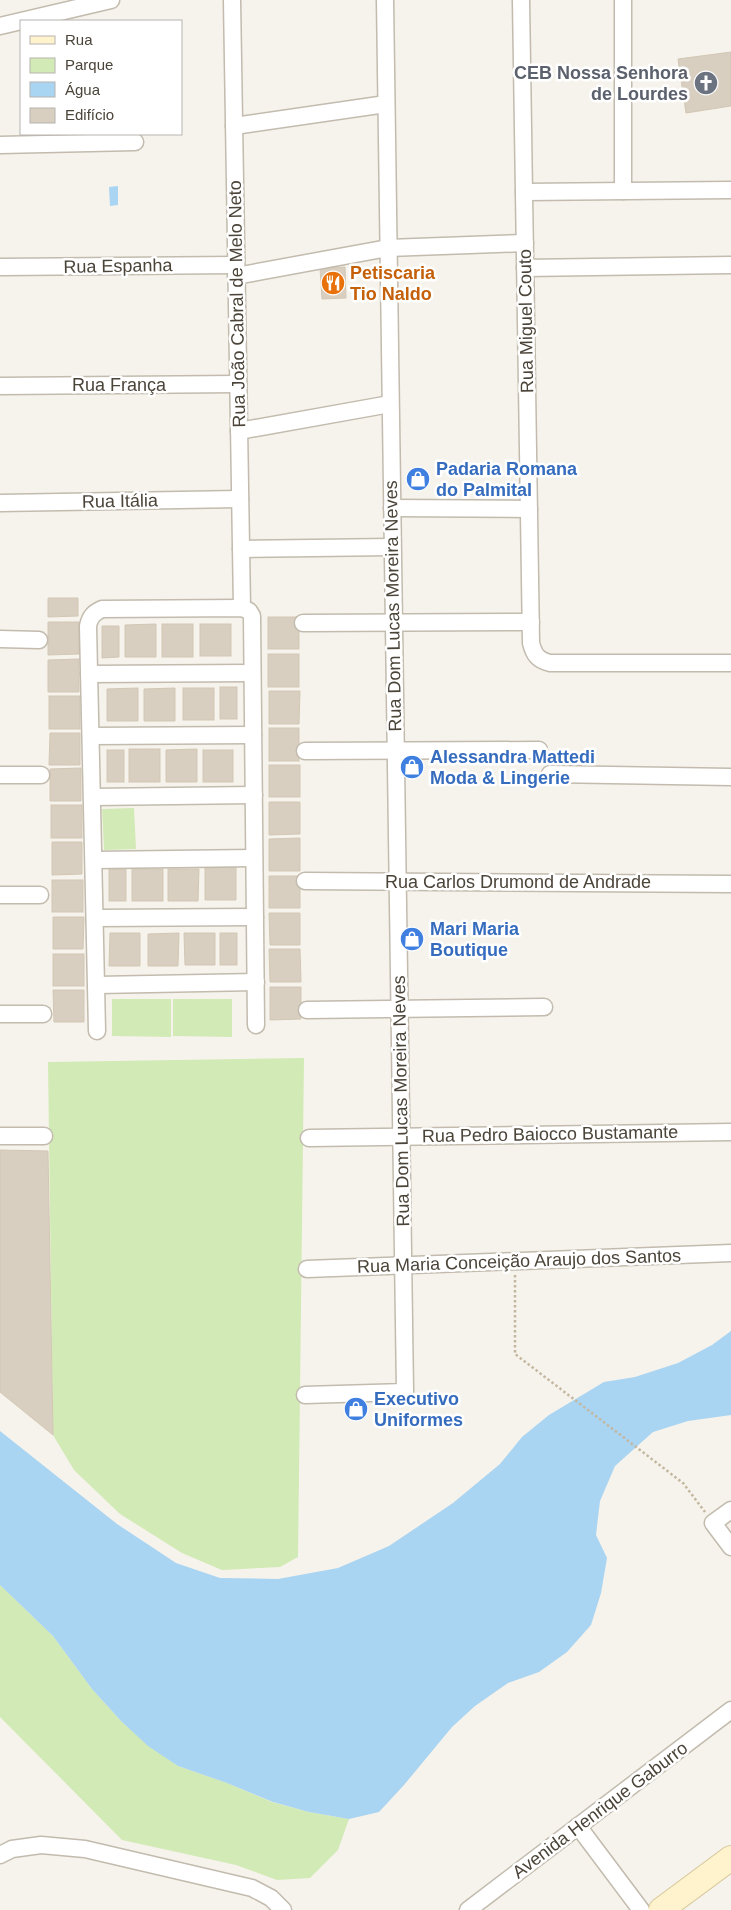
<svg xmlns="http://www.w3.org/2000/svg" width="731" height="1910" viewBox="0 0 731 1910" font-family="Arial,sans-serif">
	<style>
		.green { fill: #d2eab5 }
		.water { fill: #a9d4f2 }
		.building { fill: #d8cfc1; stroke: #d3c7b4 }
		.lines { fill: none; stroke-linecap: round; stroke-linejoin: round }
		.minor-casing { stroke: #c2bbae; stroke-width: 19 }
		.secondary-casing { stroke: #d6c79b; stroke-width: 26 }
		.path { stroke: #c4b79f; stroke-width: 2.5; stroke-dasharray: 2.5 2.5; stroke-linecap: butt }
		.minor { stroke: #fff; stroke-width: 16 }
		.secondary { stroke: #fff3cd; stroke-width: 24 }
		.labels { text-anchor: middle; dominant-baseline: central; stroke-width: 5; stroke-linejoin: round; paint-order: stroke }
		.worship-label { font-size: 18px; font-weight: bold; fill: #5b616d; stroke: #fff; text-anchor: end }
		.street-label { font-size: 18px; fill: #4b4439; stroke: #fff }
		.food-label { font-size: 18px; font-weight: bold; fill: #c56008; stroke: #fff; text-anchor: start }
		.shop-label { font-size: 18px; font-weight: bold; fill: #366cbe; stroke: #fff; text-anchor: start }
	</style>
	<rect width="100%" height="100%" fill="#f6f3ec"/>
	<!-- green -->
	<g class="green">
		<path d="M 134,808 L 136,849 L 104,850 L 102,809 Z"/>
		<path d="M 112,999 L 171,999 L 171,1037 L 112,1036 Z"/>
		<path d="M 173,999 L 232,999 L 232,1037 L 173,1036 Z"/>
		<path d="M 304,1058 L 298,1557 L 280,1567 L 222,1570 L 182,1553 L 120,1514 L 74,1470 L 53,1435 L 48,1062 Z"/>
		<path d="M 0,1585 L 53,1636 L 92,1689 L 121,1721 L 149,1746 L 178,1766 L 227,1783 L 272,1802 L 309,1812 L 349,1819 L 338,1850 L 310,1878 L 277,1880 L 236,1865 L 122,1840 L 0,1717 Z"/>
	</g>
	<!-- water -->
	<g class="water">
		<path d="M 118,186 L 118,205 L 110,206 L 109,187 Z"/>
		<path d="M 731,1331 L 731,1415 L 688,1421 L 653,1432 L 615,1466 L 600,1501 L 596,1535 L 607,1558 L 601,1593 L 591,1625 L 567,1652 L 539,1672 L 508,1683 L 475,1706 L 452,1727 L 404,1785 L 379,1812 L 349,1819 L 309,1812 L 273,1802 L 227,1783 L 178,1766 L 148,1746 L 121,1721 L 92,1689 L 53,1636 L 0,1585 L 0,1431 L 117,1524 L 176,1563 L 220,1578 L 278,1579 L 338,1568 L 389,1546 L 453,1503 L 500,1464 L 522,1437 L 549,1415 L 604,1382 L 635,1377 L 678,1363 L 712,1345 Z"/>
	</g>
	<!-- building -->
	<g class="building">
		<path d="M 731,52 L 731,106 L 686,113 L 678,59 Z"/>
		<path d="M 345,267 L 346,298 L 322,299 L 320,268 Z"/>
		<path d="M 48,598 L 78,598 L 78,616 L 48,617 Z"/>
		<rect x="268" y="617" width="31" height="32"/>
		<path d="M 48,622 L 79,622 L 79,654 L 48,655 Z"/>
		<path d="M 156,624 L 156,657 L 125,657 L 125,625 Z"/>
		<rect x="162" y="624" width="31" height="33"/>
		<rect x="200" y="624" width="31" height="32"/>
		<path d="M 102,626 L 119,626 L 119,657 L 102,658 Z"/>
		<rect x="268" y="654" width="31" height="33"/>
		<path d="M 79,659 L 79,692 L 48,692 L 48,660 Z"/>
		<rect x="220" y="687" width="17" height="32"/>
		<path d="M 138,688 L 138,721 L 107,721 L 107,689 Z"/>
		<path d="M 175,688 L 175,721 L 144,721 L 144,689 Z"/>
		<rect x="183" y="688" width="31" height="32"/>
		<path d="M 269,691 L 300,691 L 299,724 L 269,724 Z"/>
		<rect x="49" y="696" width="31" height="33"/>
		<rect x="269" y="728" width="30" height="33"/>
		<path d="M 50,733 L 80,733 L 80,765 L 49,765 Z"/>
		<rect x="129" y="749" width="31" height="33"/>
		<path d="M 197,749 L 197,782 L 166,782 L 166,750 Z"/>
		<rect x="107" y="750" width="17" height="32"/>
		<rect x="203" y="750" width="30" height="32"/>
		<rect x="269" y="765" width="31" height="32"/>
		<path d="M 81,768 L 81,801 L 50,801 L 50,769 Z"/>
		<path d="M 269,802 L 300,802 L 300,834 L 269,835 Z"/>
		<rect x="51" y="805" width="31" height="33"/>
		<path d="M 300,838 L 300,871 L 269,871 L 269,839 Z"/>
		<path d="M 52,842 L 82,842 L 82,874 L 52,875 Z"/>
		<path d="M 236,867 L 236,900 L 205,900 L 205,868 Z"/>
		<rect x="109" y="869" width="17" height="32"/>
		<rect x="132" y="869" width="31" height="32"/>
		<path d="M 168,869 L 199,869 L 198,901 L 168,901 Z"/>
		<rect x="269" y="876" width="31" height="32"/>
		<rect x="52" y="880" width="31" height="32"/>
		<path d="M 269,913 L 300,913 L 300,945 L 270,945 Z"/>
		<path d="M 53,917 L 84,917 L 83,949 L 53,949 Z"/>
		<path d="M 110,933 L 140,933 L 140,966 L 109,966 Z"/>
		<path d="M 179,933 L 178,966 L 148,966 L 148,934 Z"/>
		<path d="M 184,933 L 215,933 L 215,965 L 185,965 Z"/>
		<rect x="220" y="933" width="17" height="32"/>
		<path d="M 269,949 L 300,949 L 301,982 L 270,982 Z"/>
		<rect x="53" y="954" width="31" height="32"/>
		<path d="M 270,987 L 301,987 L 301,1019 L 270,1020 Z"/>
		<path d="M 53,990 L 84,990 L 84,1022 L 54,1022 Z"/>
		<path d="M 0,1150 L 48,1151 L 53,1435 L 0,1392 Z"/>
	</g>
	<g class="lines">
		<!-- minor casing -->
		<g class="minor-casing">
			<g id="minor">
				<path d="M 232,0 L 242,608"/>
				<path d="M 521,0 L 531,643 C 534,655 538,660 550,663 L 731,663"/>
				<path d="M 623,0 L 623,191"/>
				<path d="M 0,26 L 111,0"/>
				<path d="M 234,126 L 386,104"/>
				<path d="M 0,145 L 135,142"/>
				<path d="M 524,192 L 731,190"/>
				<path d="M 0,267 L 236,265"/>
				<path d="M 525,268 L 731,265"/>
				<path d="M 236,276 L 388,248 L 525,243"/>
				<path d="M 0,386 L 238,384"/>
				<path d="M 239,431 L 390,404"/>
				<path d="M 0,503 L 240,499"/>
				<path d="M 392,508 L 529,509"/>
				<path d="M 241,549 L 392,547"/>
				<path d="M 303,623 L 531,622"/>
				<path d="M 0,639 L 39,640"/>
				<path d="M 89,674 L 252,673"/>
				<path d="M 91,736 L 253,735"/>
				<path d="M 305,751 L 539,750"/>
				<path d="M 550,774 L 731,777"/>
				<path d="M 0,775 L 41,775"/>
				<path d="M 92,797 L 254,795"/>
				<path d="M 94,860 L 254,858"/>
				<path d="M 305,881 L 731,884"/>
				<path d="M 0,895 L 40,895"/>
				<path d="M 95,918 L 255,917"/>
				<path d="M 97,985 L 256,982"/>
				<path d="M 307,1010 L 544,1007"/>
				<path d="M 0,1014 L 43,1014"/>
				<path d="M 97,1031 L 88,626 C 90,617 93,613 102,609 L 242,608 L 249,611 L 252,616 L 256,1025"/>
				<path d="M 0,1136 L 44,1136"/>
				<path d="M 309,1138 L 731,1132"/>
				<path d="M 307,1269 L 731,1253"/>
				<path d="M 305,1395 L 405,1392 L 385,0"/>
				<path d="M 731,1510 L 713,1523 L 731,1547"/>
				<path d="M 578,1826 L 641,1910"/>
				<path d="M 0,1855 L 12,1849 L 41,1845 L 85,1849 L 252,1888 L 271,1898 L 283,1910"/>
				<path d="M 468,1910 L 731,1710"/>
			</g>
		</g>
		<!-- secondary casing -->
		<g class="secondary-casing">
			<path id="secondary" d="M 661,1910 L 731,1858"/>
		</g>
		<!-- path -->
		<path class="path" d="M 515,1275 L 515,1354 L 683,1483 L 705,1512"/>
		<!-- minor -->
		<use href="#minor" class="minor"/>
		<!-- secondary -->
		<use href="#secondary" class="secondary"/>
	</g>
	<!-- icons -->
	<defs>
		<g id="church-disc" transform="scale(1.25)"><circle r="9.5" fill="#6b7280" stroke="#fff"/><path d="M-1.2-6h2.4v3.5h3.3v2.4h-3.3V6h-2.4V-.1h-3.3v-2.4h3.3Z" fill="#fff"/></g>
		<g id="restaurant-disc" transform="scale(1.25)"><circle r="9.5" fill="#e8710a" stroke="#fff"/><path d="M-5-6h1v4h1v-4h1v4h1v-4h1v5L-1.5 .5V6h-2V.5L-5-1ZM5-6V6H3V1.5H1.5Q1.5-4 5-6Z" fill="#fff"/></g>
		<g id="shop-disc" transform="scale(1.25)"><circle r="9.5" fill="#3f7fe0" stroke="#fff"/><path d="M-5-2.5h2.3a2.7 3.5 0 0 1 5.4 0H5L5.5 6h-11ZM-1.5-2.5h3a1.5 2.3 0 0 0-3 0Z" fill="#fff"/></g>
	</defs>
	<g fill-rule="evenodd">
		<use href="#church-disc" x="706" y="83"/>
		<use href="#restaurant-disc" x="333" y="283"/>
		<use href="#shop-disc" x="418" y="479"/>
		<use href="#shop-disc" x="412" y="767"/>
		<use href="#shop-disc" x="412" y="939"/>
		<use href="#shop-disc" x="356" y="1409"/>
	</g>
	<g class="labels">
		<!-- worship labels -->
		<g class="worship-label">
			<text x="688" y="73">CEB Nossa Senhora<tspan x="688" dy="21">de Lourdes</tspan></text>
		</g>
		<!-- street labels -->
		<g class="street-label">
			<text transform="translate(118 266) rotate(-1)">Rua Espanha</text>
			<text transform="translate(237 304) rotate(-91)">Rua João Cabral de Melo Neto</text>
			<text transform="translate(526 321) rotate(-91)">Rua Miguel Couto</text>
			<text x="119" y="385">Rua França</text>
			<text transform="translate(120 501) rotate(-1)">Rua Itália</text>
			<text transform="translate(393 606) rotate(-91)">Rua Dom Lucas Moreira Neves</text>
			<text x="518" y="882">Rua Carlos Drumond de Andrade</text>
			<text transform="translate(401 1101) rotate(-91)">Rua Dom Lucas Moreira Neves</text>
			<text transform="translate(550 1134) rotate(-1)">Rua Pedro Baiocco Bustamante</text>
			<text transform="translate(519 1261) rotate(-2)">Rua Maria Conceição Araujo dos Santos</text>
			<text transform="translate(600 1810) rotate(-37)">Avenida Henrique Gaburro</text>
		</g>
		<!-- food labels -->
		<g class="food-label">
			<text x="350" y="273">Petiscaria<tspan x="350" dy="21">Tio Naldo</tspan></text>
		</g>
		<!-- shop labels -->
		<g class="shop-label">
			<text x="436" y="469">Padaria Romana<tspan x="436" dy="21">do Palmital</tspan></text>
			<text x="430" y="757">Alessandra Mattedi<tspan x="430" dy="21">Moda &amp; Lingerie</tspan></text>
			<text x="430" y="929">Mari Maria<tspan x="430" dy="21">Boutique</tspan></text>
			<text x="374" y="1399">Executivo<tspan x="374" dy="21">Uniformes</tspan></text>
		</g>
	</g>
	<!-- legend -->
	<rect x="20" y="20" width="162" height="115" fill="#ffffff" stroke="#b7b4b0"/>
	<rect x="30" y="36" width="25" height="8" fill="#fff3cd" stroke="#b7b4b0"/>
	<text x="65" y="45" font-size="15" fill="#4b4439">Rua</text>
	<rect x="30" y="58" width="25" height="15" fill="#d2eab5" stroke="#b7b4b0"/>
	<text x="65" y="70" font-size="15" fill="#4b4439">Parque</text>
	<rect x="30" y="82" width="25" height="15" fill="#a9d4f2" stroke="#b7b4b0"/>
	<text x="65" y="95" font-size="15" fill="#4b4439">Água</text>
	<rect x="30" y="108" width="25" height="15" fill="#d8cfc1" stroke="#b7b4b0"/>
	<text x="65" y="120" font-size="15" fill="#4b4439">Edifício</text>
</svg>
